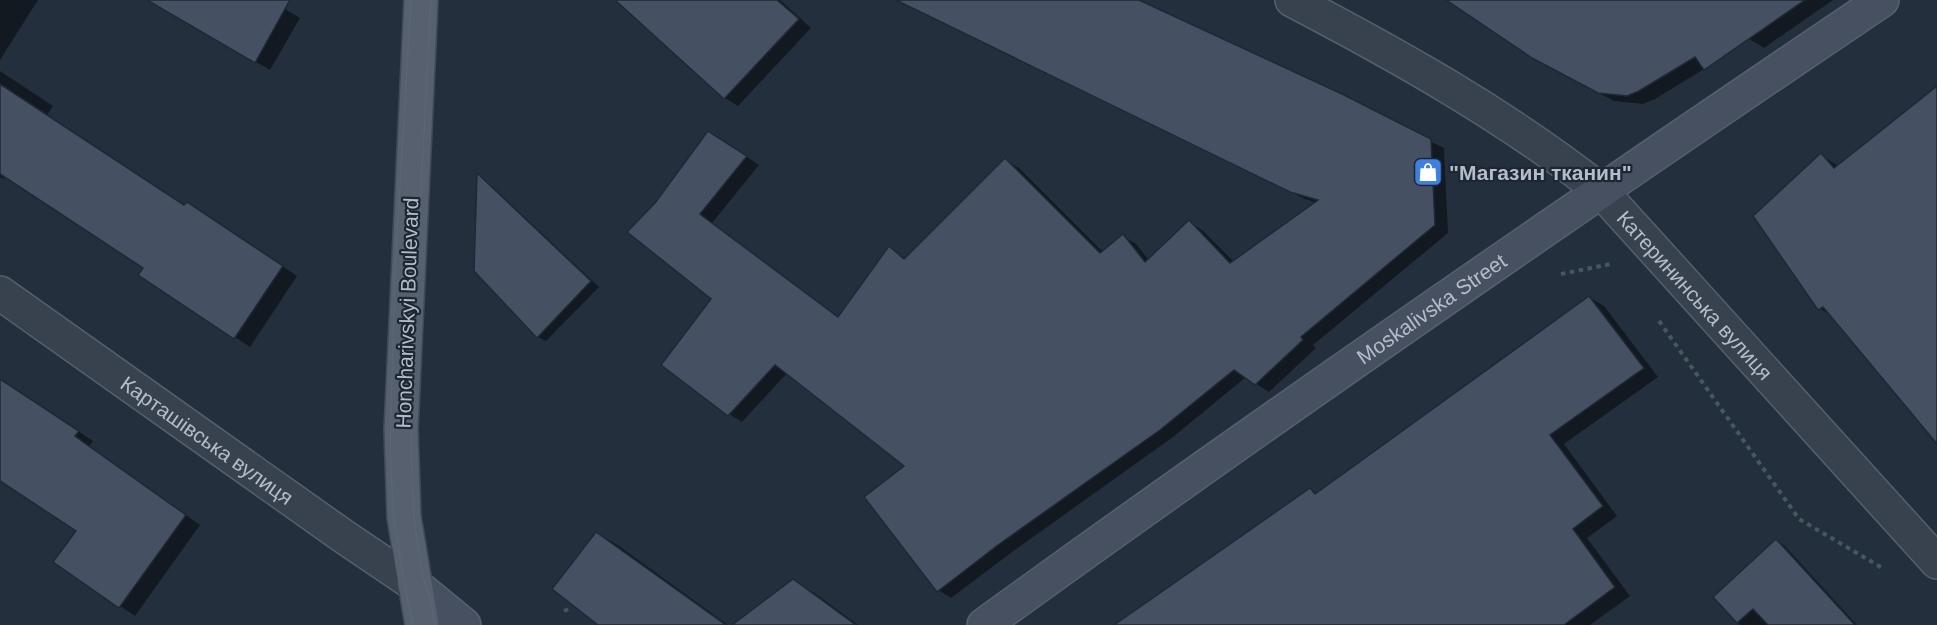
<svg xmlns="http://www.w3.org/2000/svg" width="1937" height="625" viewBox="0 0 1937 625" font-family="Helvetica,sans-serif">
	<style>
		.shadow { fill: #0007 }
		.building { fill: #455162; stroke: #1f2835; stroke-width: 1.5 }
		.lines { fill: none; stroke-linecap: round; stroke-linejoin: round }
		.minor-casing { stroke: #565f6c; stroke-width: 36 }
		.secondary-casing { stroke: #565f6c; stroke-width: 36 }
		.primary-casing { stroke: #414a57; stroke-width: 36 }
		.path { stroke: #44595c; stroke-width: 4; stroke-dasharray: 4.5 4.5; stroke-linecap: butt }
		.minor { stroke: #38414e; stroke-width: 33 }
		.secondary { stroke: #465061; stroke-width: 33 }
		.primary { stroke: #56606e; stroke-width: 33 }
		.tram { stroke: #5a6575; stroke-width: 1.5 }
		.labels { text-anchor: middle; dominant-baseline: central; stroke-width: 4.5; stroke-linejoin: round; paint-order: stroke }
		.poi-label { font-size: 21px; font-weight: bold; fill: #b4bcc9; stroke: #1d2633; text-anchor: start }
		.street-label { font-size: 21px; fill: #b4bcc9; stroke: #1d2633 }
	</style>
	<rect width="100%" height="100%" fill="#242f3e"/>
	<!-- shadow -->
	<g class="shadow">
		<path d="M 0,0 L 38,0 L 0,60 Z"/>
		<path d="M 150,0 L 270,0 L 300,18 L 270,70 Z"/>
		<path d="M 617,0 L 780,0 L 811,28 L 738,106 L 725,98 Z"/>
		<path d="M 909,0 L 1135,0 L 1444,148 L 1448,233 L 1313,345 L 1316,348 L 1269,392 L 1246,377 L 1173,437 L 1012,552 L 951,598 L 938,590 L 907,466 L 787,373 L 742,422 L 729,414 L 713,299 L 630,232 L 722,140 L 759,165 L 712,223 L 840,318 L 889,248 L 906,259 L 1005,160 L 1019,168 L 1103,252 L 1123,236 L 1136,244 L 1149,260 L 1189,222 L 1202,230 L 1234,262 L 1318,203 L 1305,199 L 965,33 Z"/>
		<path d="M 1449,0 L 1656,0 L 1727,55 L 1655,99 L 1643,104 L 1614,101 L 1549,66 Z"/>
		<path d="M 1721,0 L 1833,0 L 1764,48 L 1749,39 Z"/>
		<path d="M 0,71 L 53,106 L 47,115 L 185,207 L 187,204 L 202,212 L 297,276 L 250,347 L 140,274 L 145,268 L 5,176 L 3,179 L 0,177 Z"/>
		<path d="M 1937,88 L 1937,442 L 1832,316 L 1819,308 L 1821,155 L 1838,166 Z"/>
		<path d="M 478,176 L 485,180 L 599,287 L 546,341 L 538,337 Z"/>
		<path d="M 1589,297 L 1604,306 L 1658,377 L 1564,444 L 1617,516 L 1587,538 L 1630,596 L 1590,625 L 1114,625 L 1310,490 L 1317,494 Z"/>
		<path d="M 0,380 L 93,441 L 89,446 L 200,525 L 135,616 L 55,562 L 78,530 L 0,479 Z"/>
		<path d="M 597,533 L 619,546 L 728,625 L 600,625 Z"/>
		<path d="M 1776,541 L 1784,545 L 1857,625 L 1740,625 L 1715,597 Z"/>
		<path d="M 793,581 L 816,594 L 858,625 L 734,625 Z"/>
	</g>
	<!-- building -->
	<g class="building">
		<path d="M 147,0 L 290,0 L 255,63 Z"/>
		<path d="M 615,0 L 777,0 L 799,19 L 724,99 Z"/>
		<path d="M 896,0 L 1139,0 L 1342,94 L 1431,139 L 1435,225 L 1301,337 L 1303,340 L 1255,385 L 1234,370 L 1160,430 L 998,545 L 937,592 L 864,497 L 904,466 L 775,365 L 728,416 L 661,365 L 711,299 L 627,232 L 655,203 L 708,131 L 747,156 L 700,214 L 838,317 L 889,246 L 904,259 L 1005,158 L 1100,253 L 1123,234 L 1145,262 L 1189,220 L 1230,263 L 1318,200 L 1290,192 Z"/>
		<path d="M 1446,0 L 1805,0 L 1704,70 L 1695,57 L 1639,91 L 1627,96 L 1598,93 L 1532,58 Z"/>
		<path d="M 0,84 L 184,205 L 187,202 L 283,266 L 234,339 L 138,275 L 143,268 L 0,174 Z"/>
		<path d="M 1937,86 L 1937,444 L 1823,307 L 1818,310 L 1753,216 L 1821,153 L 1834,168 Z"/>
		<path d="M 477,173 L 591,281 L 537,338 L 474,271 Z"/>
		<path d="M 1589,296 L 1644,368 L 1550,435 L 1603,506 L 1573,529 L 1615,587 L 1564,625 L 1114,625 L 1310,488 L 1315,494 Z"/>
		<path d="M 0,379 L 79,431 L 75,436 L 186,515 L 119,608 L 53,562 L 76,531 L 0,481 Z"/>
		<path d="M 596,532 L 726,625 L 598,625 L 552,589 Z"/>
		<path d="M 1776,539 L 1855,625 L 1768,625 L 1753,609 L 1737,623 L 1713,597 Z"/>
		<path d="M 793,579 L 856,625 L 732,625 Z"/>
	</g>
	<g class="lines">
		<!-- minor casing -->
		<g class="minor-casing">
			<g id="minor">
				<path id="s1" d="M 1292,0 C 1399,56 1506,116 1600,190 L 1937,562"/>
				<path id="s2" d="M 0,293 L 343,536 L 414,584"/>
			</g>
		</g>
		<!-- secondary casing -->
		<g class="secondary-casing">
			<g id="secondary">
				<path d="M 414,584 L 464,625"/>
				<path id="s3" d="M 984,625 C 1279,411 1580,204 1882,0"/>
			</g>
		</g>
		<!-- primary casing -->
		<g class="primary-casing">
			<path id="primary" d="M 421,0 L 401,430 L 404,517 L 422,625"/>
		</g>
		<!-- path -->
		<g class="path">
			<path d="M 1561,274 L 1611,264"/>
			<path d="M 1659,321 L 1799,519 L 1884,569"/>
			<path d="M 564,611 L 571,608"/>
		</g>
		<!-- minor -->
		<use href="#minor" class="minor"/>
		<!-- secondary -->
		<use href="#secondary" class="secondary"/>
		<!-- primary -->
		<use href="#primary" class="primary"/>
		<!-- tram -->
		<g class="tram">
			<path d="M 411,0 L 395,271 L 390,453 L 394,518 L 403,576 L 413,625"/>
			<path d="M 431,0 L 417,265 L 411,451 L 414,521 L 423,577 L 430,598 L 435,625"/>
		</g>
	</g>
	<!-- icons -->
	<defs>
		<g id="shop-square" transform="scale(1.5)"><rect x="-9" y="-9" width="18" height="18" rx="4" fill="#3f7fe0" stroke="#1d2633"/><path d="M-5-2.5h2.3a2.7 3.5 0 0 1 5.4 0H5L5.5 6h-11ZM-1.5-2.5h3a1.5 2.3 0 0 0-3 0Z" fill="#fff"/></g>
	</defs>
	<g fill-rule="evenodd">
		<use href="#shop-square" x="1428" y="172"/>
	</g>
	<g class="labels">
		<!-- poi labels -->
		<g class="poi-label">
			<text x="1449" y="172">"Магазин тканин"</text>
		</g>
		<!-- street labels -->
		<g class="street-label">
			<text stroke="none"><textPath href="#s1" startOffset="504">Катерининська вулиця</textPath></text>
			<text stroke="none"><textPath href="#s3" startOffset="548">Moskalivska Street</textPath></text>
			<text transform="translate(407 313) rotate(-88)">Honcharivskyi Boulevard</text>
			<text stroke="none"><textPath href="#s2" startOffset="254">Карташівська вулиця</textPath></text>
		</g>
	</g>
</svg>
